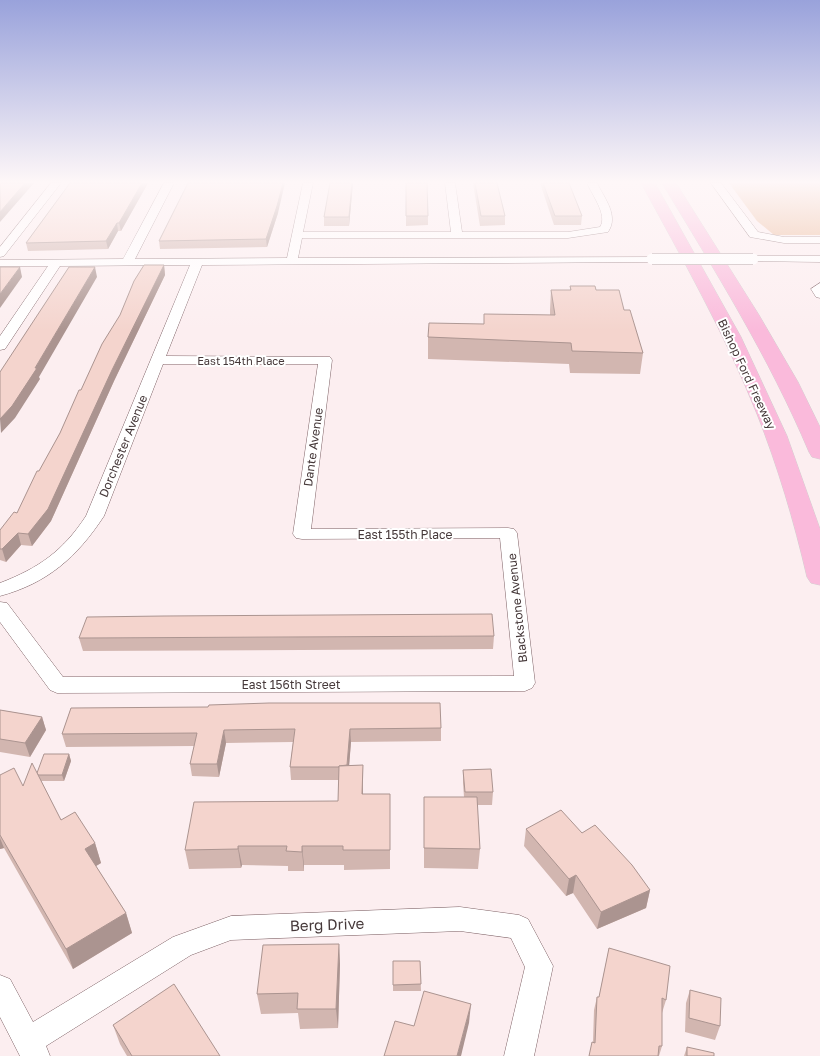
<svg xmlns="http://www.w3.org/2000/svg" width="820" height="1056" viewBox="0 0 820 1056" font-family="'Golos Text',sans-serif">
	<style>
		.green { fill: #e9b693 }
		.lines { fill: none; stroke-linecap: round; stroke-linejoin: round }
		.minor-casing { stroke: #7e6266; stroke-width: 1 }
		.highway-casing { stroke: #d3cfd0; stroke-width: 1 }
		.minor { fill: #fff; fill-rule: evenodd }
		.highway { fill: #fabadb; fill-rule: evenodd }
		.minor-bridge-casing { stroke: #7e6266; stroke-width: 12; stroke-linecap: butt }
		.minor-bridge { stroke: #fff; stroke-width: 11 }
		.wall { fill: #d2b6b0 }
		.shaded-wall { fill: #ab9490 }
		.building { fill: #f4d4cd; stroke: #ab9490 }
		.labels { text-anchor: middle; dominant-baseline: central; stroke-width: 4; stroke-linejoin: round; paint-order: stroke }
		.far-street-label { font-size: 11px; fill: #46393a; stroke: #fff }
		.street-label { font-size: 12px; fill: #46393a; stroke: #fff }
		.near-street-label { font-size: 15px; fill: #46393a; stroke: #fff }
	</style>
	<rect width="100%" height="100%" fill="#fceef0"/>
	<!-- green -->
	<path class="green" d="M 729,183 L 820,183 L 820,235 L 774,235 L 757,221 Z"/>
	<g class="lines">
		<!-- minor casing -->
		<g class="minor-casing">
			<g id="minor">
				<path d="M 51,183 L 61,183 L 4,256 L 0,257 L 0,247 Z"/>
				<path d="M 164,183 L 174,183 L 135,259 L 287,258 L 303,183 L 313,183 L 303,232 L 451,232 L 445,183 L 455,183 L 462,232 L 568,232 L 600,227 C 608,215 592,195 587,183 L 597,183 C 605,199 619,216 608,232 L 568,238 L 302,238 L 298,258 L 656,257 L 658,259 L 656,261 L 652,262 L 202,265 L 166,356 L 330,357 L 332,360 L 311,529 L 508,528 L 514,529 L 517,533 L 535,683 L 532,688 L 525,691 L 57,693 L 50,690 L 0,622 L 0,602 L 7,603 L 63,677 L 514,676 L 500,538 L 302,539 L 296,538 L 293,534 L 318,364 L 163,364 L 104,516 C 77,557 48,583 0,596 L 0,583 C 39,568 63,551 86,516 L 190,265 L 60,266 L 5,349 L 0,350 L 0,336 L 48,266 L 0,266 L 0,260 L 123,259 Z"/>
				<path d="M 711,183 L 721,183 L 758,232 L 784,237 L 820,237 L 820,243 L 784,243 L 750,237 Z"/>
				<path d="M 753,256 L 820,256 L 820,262 L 749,261 L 747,259 L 749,257 Z"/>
				<path d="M 820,283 L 820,298 L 816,297 L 811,289 Z"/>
				<path d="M 460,907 L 519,915 L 528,919 L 553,966 L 534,1056 L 504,1056 L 525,967 L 511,938 L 460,931 L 231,940 L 191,955 L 46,1046 L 50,1056 L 20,1056 L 0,1017 L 0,975 L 10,979 L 33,1022 L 173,937 L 231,916 Z"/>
			</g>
		</g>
		<!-- highway casing -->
		<g class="highway-casing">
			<g id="highway">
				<path d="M 641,183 L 655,183 L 741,337 L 787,436 L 820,529 L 820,585 L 811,583 L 807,577 C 794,521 778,467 757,414 C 725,334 682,258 641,183 Z"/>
				<path d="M 662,183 L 676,183 L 759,315 L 798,382 L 820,427 L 820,459 L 812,457 L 809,452 C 769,357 715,271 662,183 Z"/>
			</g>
		</g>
		<!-- minor -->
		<use href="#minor" class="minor"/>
		<!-- highway -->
		<use href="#highway" class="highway"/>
		<!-- minor-bridge casing -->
		<g class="minor-bridge-casing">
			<path id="minor-bridge" d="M 652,259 L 753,259"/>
		</g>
		<!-- minor-bridge -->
		<use href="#minor-bridge" class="minor-bridge"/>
	</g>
	<!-- wall -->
	<g class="wall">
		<path d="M 70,183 L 148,183 L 121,231 L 118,231 L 108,249 L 28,251 L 26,243 Z"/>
		<path d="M 353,183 L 349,226 L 324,226 L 324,217 Z"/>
		<path d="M 406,183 L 428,216 L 428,225 L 406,226 Z"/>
		<path d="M 473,183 L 497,183 L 505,216 L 505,225 L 480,226 Z"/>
		<path d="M 540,183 L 569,183 L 582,216 L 581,225 L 554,225 Z"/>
		<path d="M 278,213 L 267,247 L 160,249 L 159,241 Z"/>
		<path d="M 164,265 L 165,275 L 114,381 L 51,521 L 32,546 L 21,545 L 6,562 L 0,560 L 0,530 L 17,513 L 60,433 L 81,390 Z"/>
		<path d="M 570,286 L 596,290 L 624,310 L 643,353 L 640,374 L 570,373 L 569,364 L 428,359 L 428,337 L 484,324 L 484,314 L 550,315 L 550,310 L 551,290 L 570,290 Z"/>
		<path d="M 494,636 L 493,649 L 83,651 L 79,638 Z"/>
		<path d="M 71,708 L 441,728 L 441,741 L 351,742 L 349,765 L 363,765 L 363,794 L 390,794 L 390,869 L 344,870 L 344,865 L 304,865 L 304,871 L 288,871 L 288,866 L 242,865 L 241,868 L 189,869 L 185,850 L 338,801 L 339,780 L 291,780 L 290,767 L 293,742 L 226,743 L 219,777 L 192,776 L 190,764 L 194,746 L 66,747 L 62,734 Z"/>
		<path d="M 0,710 L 42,717 L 46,730 L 30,757 L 0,752 Z"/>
		<path d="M 69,754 L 71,761 L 64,781 L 41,781 L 61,820 L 95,843 L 101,863 L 96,866 L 126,913 L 132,933 L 73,969 L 4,848 L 0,849 L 0,775 L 23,786 L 37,773 Z"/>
		<path d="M 463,770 L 493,792 L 492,805 L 477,805 L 480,849 L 478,869 L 424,868 L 424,797 L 464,797 L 463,783 Z"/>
		<path d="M 526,829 L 582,833 L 650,890 L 646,908 L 597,929 L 573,893 L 566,896 L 524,846 Z"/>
		<path d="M 339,944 L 340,964 L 338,1028 L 300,1029 L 298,1013 L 261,1014 L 257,994 Z"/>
		<path d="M 609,948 L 666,1000 L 662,1013 L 662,1046 L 659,1056 L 589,1056 L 593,1042 L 594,1010 L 597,997 L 599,997 Z"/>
		<path d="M 393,961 L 420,961 L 421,991 L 393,991 Z"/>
		<path d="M 690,990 L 720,1026 L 715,1040 L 685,1032 L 686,1003 Z"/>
		<path d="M 113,1025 L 220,1056 L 127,1056 L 120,1044 Z"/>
		<path d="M 687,1047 L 714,1056 L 684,1056 Z"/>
	</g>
	<!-- shaded-wall -->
	<g class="shaded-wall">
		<path d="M 25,183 L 34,183 L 0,222 L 0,212 Z"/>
		<path d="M 142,183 L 148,183 L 121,231 L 119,223 Z"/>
		<path d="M 283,183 L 285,183 L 278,213 L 267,247 L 266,239 Z"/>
		<path d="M 352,183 L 353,183 L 349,226 L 349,217 Z"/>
		<path d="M 117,223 L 118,231 L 108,249 L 106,241 Z"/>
		<path d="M 164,265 L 165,275 L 114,381 L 51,521 L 32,546 L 28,534 L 112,370 Z"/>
		<path d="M 20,267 L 22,277 L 0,308 L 0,294 Z"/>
		<path d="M 95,267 L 97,277 L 39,377 L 40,379 L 15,418 L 1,433 L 0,419 L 35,368 Z"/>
		<path d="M 18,533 L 21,545 L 6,562 L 2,549 Z"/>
		<path d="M 42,717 L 46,730 L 30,757 L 25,743 Z"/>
		<path d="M 350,729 L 351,742 L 348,780 L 347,768 Z"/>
		<path d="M 224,730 L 226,743 L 219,777 L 217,764 Z"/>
		<path d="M 69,754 L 71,761 L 64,781 L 62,775 Z"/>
		<path d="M 363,765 L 363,813 L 362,794 Z"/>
		<path d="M 0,838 L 4,848 L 0,849 Z"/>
		<path d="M 95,843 L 101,863 L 91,869 L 85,849 Z"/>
		<path d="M 238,846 L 242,865 L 241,868 L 238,849 Z"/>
		<path d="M 302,846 L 304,865 L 304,871 L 302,852 Z"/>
		<path d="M 576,875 L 573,893 L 566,896 L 569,879 Z"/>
		<path d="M 650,890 L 646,908 L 597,929 L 601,912 Z"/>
		<path d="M 126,913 L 132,933 L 73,969 L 66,949 Z"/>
		<path d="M 339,944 L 340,964 L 338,1028 L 336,1009 Z"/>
		<path d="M 471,1004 L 469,1023 L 461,1056 L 457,1056 Z"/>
	</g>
	<!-- building -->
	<g class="building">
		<path d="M 0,183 L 25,183 L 0,212 Z"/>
		<path d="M 70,183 L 142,183 L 119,223 L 117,223 L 106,241 L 26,243 Z"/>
		<path d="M 188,183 L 283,183 L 277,206 L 266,239 L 159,241 Z"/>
		<path d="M 330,183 L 352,183 L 349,217 L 324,217 Z"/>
		<path d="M 406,183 L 427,183 L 428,216 L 406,216 Z"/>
		<path d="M 475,183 L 497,183 L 505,216 L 481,216 Z"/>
		<path d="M 543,183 L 569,183 L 582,216 L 555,216 Z"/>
		<path d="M 144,265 L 164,265 L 112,370 L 48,509 L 28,534 L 18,533 L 2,549 L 0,549 L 0,530 L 14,512 L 17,513 L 37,471 L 39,471 L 60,433 L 79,390 L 81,390 L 102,344 L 120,315 L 134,281 Z"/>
		<path d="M 0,267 L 20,267 L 0,294 Z"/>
		<path d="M 69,267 L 95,267 L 35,368 L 37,368 L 12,406 L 0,419 L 0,372 Z"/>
		<path d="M 570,286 L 595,286 L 596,290 L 619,290 L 624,310 L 630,310 L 643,353 L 572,351 L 571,343 L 428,337 L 429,323 L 484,324 L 484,314 L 555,315 L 551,290 L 571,290 Z"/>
		<path d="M 492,614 L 494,636 L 79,638 L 87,617 L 164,616 Z"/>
		<path d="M 269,703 L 440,703 L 441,728 L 350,729 L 347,765 L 339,766 L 339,767 L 290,767 L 295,729 L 224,730 L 217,764 L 190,764 L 197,733 L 62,734 L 71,708 L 208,707 L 209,705 Z"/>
		<path d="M 0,710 L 42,717 L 25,743 L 0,739 Z"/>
		<path d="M 44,754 L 69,754 L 62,775 L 38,775 L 37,773 Z"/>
		<path d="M 32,763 L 61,820 L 75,812 L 95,843 L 85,849 L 126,913 L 66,949 L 0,835 L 0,775 L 14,768 L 23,786 Z"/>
		<path d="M 363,765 L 362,794 L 390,794 L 390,850 L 343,850 L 343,846 L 302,846 L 302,852 L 286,851 L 287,846 L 238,846 L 238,849 L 185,850 L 194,802 L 338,801 L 339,766 Z"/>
		<path d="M 491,769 L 493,792 L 465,792 L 463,770 Z"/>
		<path d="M 424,797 L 477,797 L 480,849 L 424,848 Z"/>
		<path d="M 561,810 L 582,833 L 595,825 L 632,865 L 650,890 L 601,912 L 576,875 L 569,879 L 526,829 Z"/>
		<path d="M 339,944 L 336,1009 L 297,1009 L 298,993 L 257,994 L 263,945 Z"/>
		<path d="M 609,948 L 670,966 L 666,1000 L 662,998 L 662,1046 L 659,1046 L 658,1056 L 589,1056 L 592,1042 L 595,1043 L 597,997 L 599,997 Z"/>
		<path d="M 393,961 L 420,961 L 421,984 L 393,985 Z"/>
		<path d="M 174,984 L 220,1056 L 132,1056 L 113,1025 Z"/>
		<path d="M 690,990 L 721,998 L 720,1026 L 689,1018 Z"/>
		<path d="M 424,991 L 471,1004 L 457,1056 L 384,1056 L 395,1021 L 414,1026 Z"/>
		<path d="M 687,1047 L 714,1053 L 714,1056 L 687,1056 Z"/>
	</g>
	<!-- sky -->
	<linearGradient id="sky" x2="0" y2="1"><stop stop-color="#99a2db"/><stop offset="0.55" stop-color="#fef7f8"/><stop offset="1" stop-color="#fef7f8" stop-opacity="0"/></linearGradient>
	<rect width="820" height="331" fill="url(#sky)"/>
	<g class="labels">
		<!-- far-street labels -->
		<g class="far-street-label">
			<text x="241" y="360">East 154th Place</text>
		</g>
		<!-- street labels -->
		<g class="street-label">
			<text transform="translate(747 374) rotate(65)">Bishop Ford Freeway</text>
			<text transform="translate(123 446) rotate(-68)">Dorchester Avenue</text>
			<text transform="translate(313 447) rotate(-82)">Dante Avenue</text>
			<text x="405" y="534">East 155th Place</text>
			<text transform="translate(517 608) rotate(-96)">Blackstone Avenue</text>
			<text x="291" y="684">East 156th Street</text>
		</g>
		<!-- near-street labels -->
		<g class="near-street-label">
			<text transform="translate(327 924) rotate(-2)">Berg Drive</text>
		</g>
	</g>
</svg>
